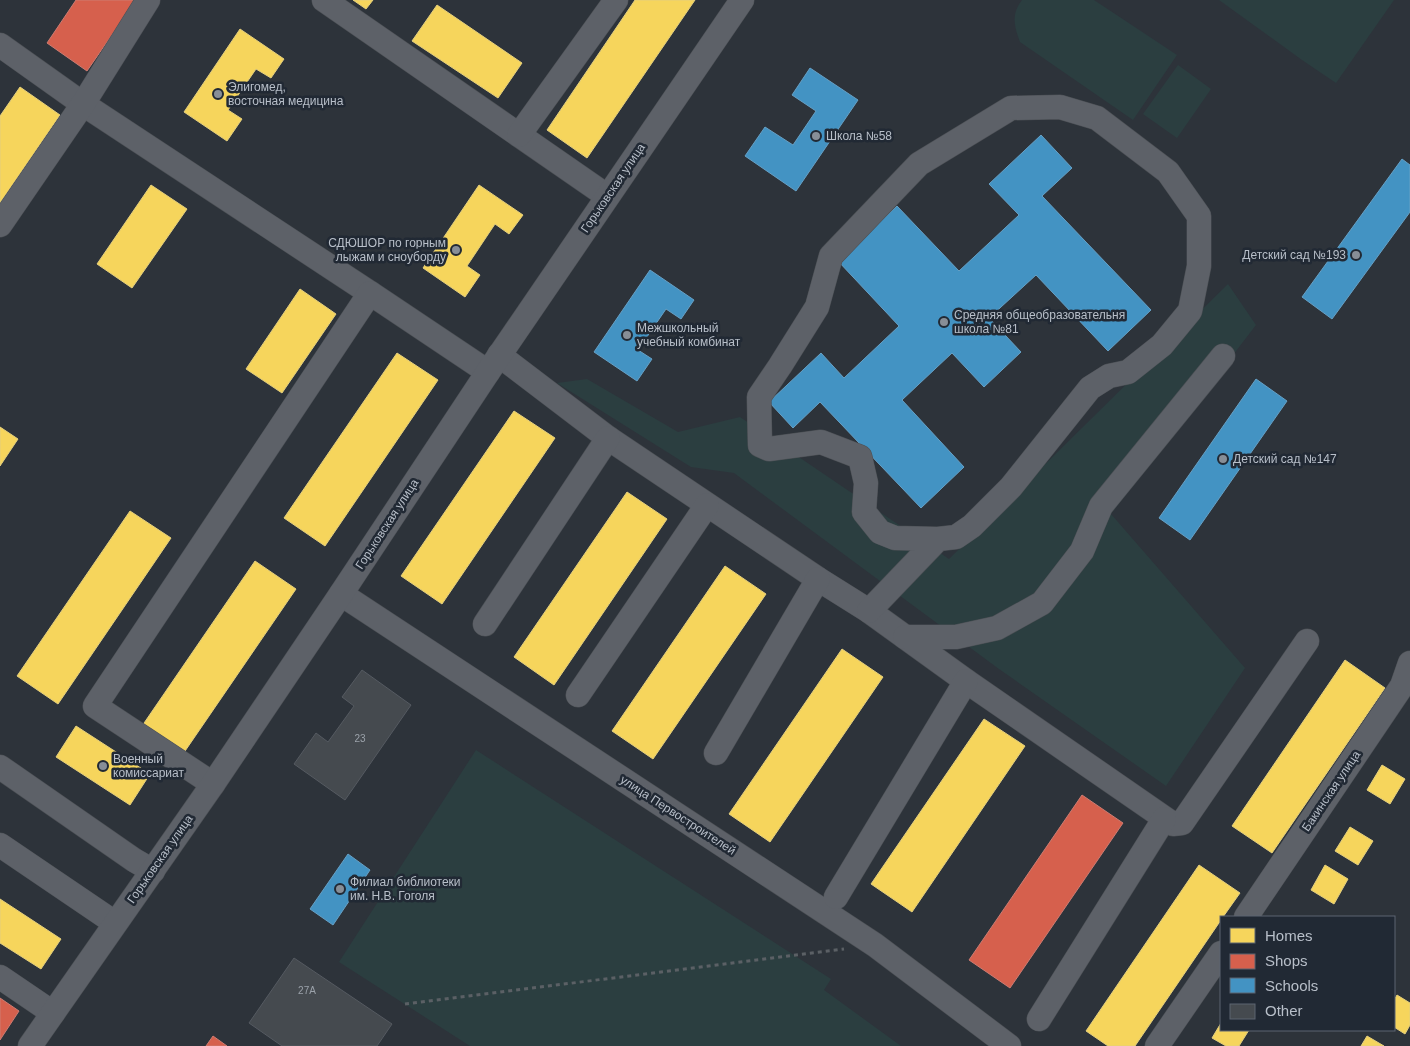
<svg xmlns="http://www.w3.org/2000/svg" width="1410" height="1046" viewBox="0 0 1410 1046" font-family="Helvetica,sans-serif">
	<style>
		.green { fill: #2b3e40 }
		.homes { fill: #f6d55c; stroke: #e3ce7d }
		.shops { fill: #d6604d; stroke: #cd7c72 }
		.schools { fill: #4393c3; stroke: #66a0c5 }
		.building { fill: #454a4f; stroke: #555a61 }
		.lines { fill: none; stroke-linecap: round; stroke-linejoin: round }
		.minor-casing { stroke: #4b4f54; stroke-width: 25 }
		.path { stroke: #5b6065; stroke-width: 3; stroke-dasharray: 4 4; stroke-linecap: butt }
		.minor { stroke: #5d6168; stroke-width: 24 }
		.poi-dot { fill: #878e97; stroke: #212934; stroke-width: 2 }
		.labels { text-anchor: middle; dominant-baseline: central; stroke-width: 5; stroke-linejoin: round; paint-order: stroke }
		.number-label { font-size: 10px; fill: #9ba2aa }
		.poi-label { font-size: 12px; fill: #b8bfc9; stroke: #212934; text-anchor: start }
		.street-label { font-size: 12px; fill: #b8bfc9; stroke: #212934 }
	</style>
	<rect width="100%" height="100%" fill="#2d333a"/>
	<!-- green -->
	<g class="green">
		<path d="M 1022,0 L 1094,0 L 1177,55 L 1133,120 L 1020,42 C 1014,26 1011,14 1022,0 Z"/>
		<path d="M 1219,0 L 1394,0 L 1336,83 L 1302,60 Z"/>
		<path d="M 1178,65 L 1211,89 L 1177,138 L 1143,114 Z"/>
		<path d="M 1228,284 L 1256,325 L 1111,514 L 1245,668 L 1166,786 L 999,669 L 734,473 L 691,467 L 557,383 L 587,379 L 678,432 L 740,417 L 949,559 Z"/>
		<path d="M 476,750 L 831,979 L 824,990 L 901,1046 L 470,1046 L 339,962 Z"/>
	</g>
	<!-- homes -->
	<g class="homes">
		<path d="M 353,0 L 373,0 L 366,9 Z"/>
		<path d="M 635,0 L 695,0 L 587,158 L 547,130 Z"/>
		<path d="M 437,5 L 522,63 L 498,98 L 412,41 Z"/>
		<path d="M 240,29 L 284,59 L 271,78 L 256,69 L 228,110 L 242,119 L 227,141 L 184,112 Z"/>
		<path d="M 20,87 L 60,115 L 0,203 L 0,116 Z"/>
		<path d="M 151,185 L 187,209 L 132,288 L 97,264 Z"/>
		<path d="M 479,185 L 523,215 L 509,234 L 495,224 L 467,266 L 480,275 L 465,297 L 423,268 Z"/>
		<path d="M 300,289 L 336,314 L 282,393 L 246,369 Z"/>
		<path d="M 397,353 L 438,380 L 325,546 L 284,518 Z"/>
		<path d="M 514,411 L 555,438 L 442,604 L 401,576 Z"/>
		<path d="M 0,427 L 18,439 L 0,466 Z"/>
		<path d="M 627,492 L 667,519 L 554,685 L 514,657 Z"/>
		<path d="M 130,511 L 171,538 L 58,704 L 17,676 Z"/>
		<path d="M 255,561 L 296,589 L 183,754 L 142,726 Z"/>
		<path d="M 725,566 L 766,594 L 653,759 L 612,731 Z"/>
		<path d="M 842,649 L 883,677 L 770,842 L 729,814 Z"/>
		<path d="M 1345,660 L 1385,688 L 1272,853 L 1232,826 Z"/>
		<path d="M 984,719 L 1025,746 L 912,912 L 871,884 Z"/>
		<path d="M 76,726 L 150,774 L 130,805 L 56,757 Z"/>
		<path d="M 1382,765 L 1405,779 L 1390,804 L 1367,790 Z"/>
		<path d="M 1350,827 L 1373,841 L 1358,865 L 1335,851 Z"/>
		<path d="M 1199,865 L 1240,893 L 1223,917 L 1221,917 L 1221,920 L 1135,1046 L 1108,1046 L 1086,1031 Z"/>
		<path d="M 1325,865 L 1348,879 L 1334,904 L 1311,890 Z"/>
		<path d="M 0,899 L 61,939 L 41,969 L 0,943 Z"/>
		<path d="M 1397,995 L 1410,1003 L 1410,1025 L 1405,1034 L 1394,1027 L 1394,1000 Z"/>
		<path d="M 1221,1023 L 1221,1030 L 1249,1030 L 1239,1046 L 1226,1046 L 1212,1038 Z"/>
		<path d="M 1367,1036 L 1384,1046 L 1361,1046 Z"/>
	</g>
	<!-- shops -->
	<g class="shops">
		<path d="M 76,0 L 136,0 L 87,71 L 47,43 Z"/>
		<path d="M 1082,795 L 1123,823 L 1010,988 L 969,960 Z"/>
		<path d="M 0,998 L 19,1011 L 0,1040 Z"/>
		<path d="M 213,1036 L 227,1046 L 206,1046 Z"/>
	</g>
	<!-- schools -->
	<g class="schools">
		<path d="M 810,68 L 858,100 L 796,191 L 745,156 L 765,127 L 793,145 L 816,111 L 792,95 Z"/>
		<path d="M 1041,135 L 1072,168 L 1042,196 L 1151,310 L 1108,351 L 1036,275 L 989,318 L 1021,352 L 984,387 L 952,353 L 902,400 L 964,467 L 921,508 L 820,402 L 793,428 L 769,402 L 821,353 L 844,378 L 899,326 L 838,261 L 897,206 L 959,271 L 1019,215 L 989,184 Z"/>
		<path d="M 1402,159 L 1410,165 L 1410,212 L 1332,319 L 1302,297 Z"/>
		<path d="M 650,270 L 694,300 L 681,319 L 666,309 L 638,350 L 652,359 L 637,381 L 594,352 Z"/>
		<path d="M 1256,379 L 1287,401 L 1190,540 L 1159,518 Z"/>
		<path d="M 348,854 L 370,870 L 333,925 L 310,909 Z"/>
	</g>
	<!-- building -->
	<g class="building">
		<path d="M 362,670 L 411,705 L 345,800 L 294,764 L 316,733 L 328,742 L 354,706 L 342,697 Z"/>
		<path d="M 294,958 L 392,1024 L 377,1046 L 282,1046 L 249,1023 Z"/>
	</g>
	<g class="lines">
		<!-- minor casing -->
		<g class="minor-casing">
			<g id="minor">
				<path d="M 324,0 L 607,196"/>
				<path d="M 0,45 L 83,104 L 370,293"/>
				<path d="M 519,135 L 616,0"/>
				<path d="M 0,225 L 83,104 L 148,0"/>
				<path d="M 499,355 L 608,438 L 818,579 L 869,611 L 966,681 L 1173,824 L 1182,823 L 1307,641"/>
				<path d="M 341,594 L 875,945 L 1009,1046"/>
				<path d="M 869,611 L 938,539 L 956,537 L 972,526 L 1011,487 L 1090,388 L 1109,376 L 1128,372 L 1162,345 L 1190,311 L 1199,266 L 1199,216 L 1168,172 L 1097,118 L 1060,107 L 1011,108 L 919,164 L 831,256 L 817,307 L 780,366 L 759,397 L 760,445 L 769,449 L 821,442 L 860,457 L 866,483 L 864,512 L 880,532 L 895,538 L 938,539"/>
				<path d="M 485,624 L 608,438"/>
				<path d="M 905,637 L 956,637 L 997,628 L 1042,603 L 1082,551 L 1101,506 L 1223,356"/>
				<path d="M 578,695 L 707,505"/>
				<path d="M 716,753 L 818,579"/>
				<path d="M 0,767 L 134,860 L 153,871"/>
				<path d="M 213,784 L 95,706 L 370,293 L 488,372"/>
				<path d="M 0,845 L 115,923"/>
				<path d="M 836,897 L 966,681"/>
				<path d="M 1246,917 L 1402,686 L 1410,663"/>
				<path d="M 0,977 L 53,1013"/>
				<path d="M 1039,1019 L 1164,819"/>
				<path d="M 30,1046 L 213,784 L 341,594 L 488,372 L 742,0"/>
				<path d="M 1157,1046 L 1221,953"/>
			</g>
		</g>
		<!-- path -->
		<path class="path" d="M 405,1004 L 844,949"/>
		<!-- minor -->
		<use href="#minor" class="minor"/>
	</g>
	<!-- markers -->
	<g class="poi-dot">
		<circle cx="218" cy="94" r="5"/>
		<circle cx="816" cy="136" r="5"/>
		<circle cx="456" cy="250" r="5"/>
		<circle cx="1356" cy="255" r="5"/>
		<circle cx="944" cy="322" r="5"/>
		<circle cx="627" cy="335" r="5"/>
		<circle cx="1223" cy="459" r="5"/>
		<circle cx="103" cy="766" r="5"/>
		<circle cx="340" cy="889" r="5"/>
	</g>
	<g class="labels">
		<!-- number labels -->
		<g class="number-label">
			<text x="360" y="738">23</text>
			<text x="307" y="990">27А</text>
		</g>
		<!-- poi labels -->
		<g class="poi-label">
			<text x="228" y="87">Элигомед,<tspan x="228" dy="14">восточная медицина</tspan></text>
			<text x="826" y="136">Школа №58</text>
			<text x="446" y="243" text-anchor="end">СДЮШОР по горным<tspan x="446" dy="14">лыжам и сноуборду</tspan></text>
			<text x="1346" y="255" text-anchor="end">Детский сад №193</text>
			<text x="954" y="315">Средняя общеобразовательня<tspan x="954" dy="14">школа №81</tspan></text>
			<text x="637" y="328">Межшкольный<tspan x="637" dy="14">учебный комбинат</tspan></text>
			<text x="1233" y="459">Детский сад №147</text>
			<text x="113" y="759">Военный<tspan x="113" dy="14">комиссариат</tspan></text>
			<text x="350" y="882">Филиал библиотеки<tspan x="350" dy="14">им. Н.В. Гоголя</tspan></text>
		</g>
		<!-- street labels -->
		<g class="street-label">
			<text transform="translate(613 188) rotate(-56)">Горьковская улица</text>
			<text transform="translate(387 524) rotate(-57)">Горьковская улица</text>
			<text transform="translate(1331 791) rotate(-56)">Бакинская улица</text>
			<text transform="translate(678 815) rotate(33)">улица Первостроителей</text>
			<text transform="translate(160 859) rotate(-55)">Горьковская улица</text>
		</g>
	</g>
	<!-- legend -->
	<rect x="1220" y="916" width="175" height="115" fill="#212934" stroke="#5d6570"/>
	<rect x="1230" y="928" width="25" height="15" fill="#f6d55c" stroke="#5d6570"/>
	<text x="1265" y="941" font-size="15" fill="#b8bfc9">Homes</text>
	<rect x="1230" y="954" width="25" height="15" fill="#d6604d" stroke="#5d6570"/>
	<text x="1265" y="966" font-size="15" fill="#b8bfc9">Shops</text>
	<rect x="1230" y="978" width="25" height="15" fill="#4393c3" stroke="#5d6570"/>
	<text x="1265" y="991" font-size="15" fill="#b8bfc9">Schools</text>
	<rect x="1230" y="1004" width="25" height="15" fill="#454a4f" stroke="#5d6570"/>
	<text x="1265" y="1016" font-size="15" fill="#b8bfc9">Other</text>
</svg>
